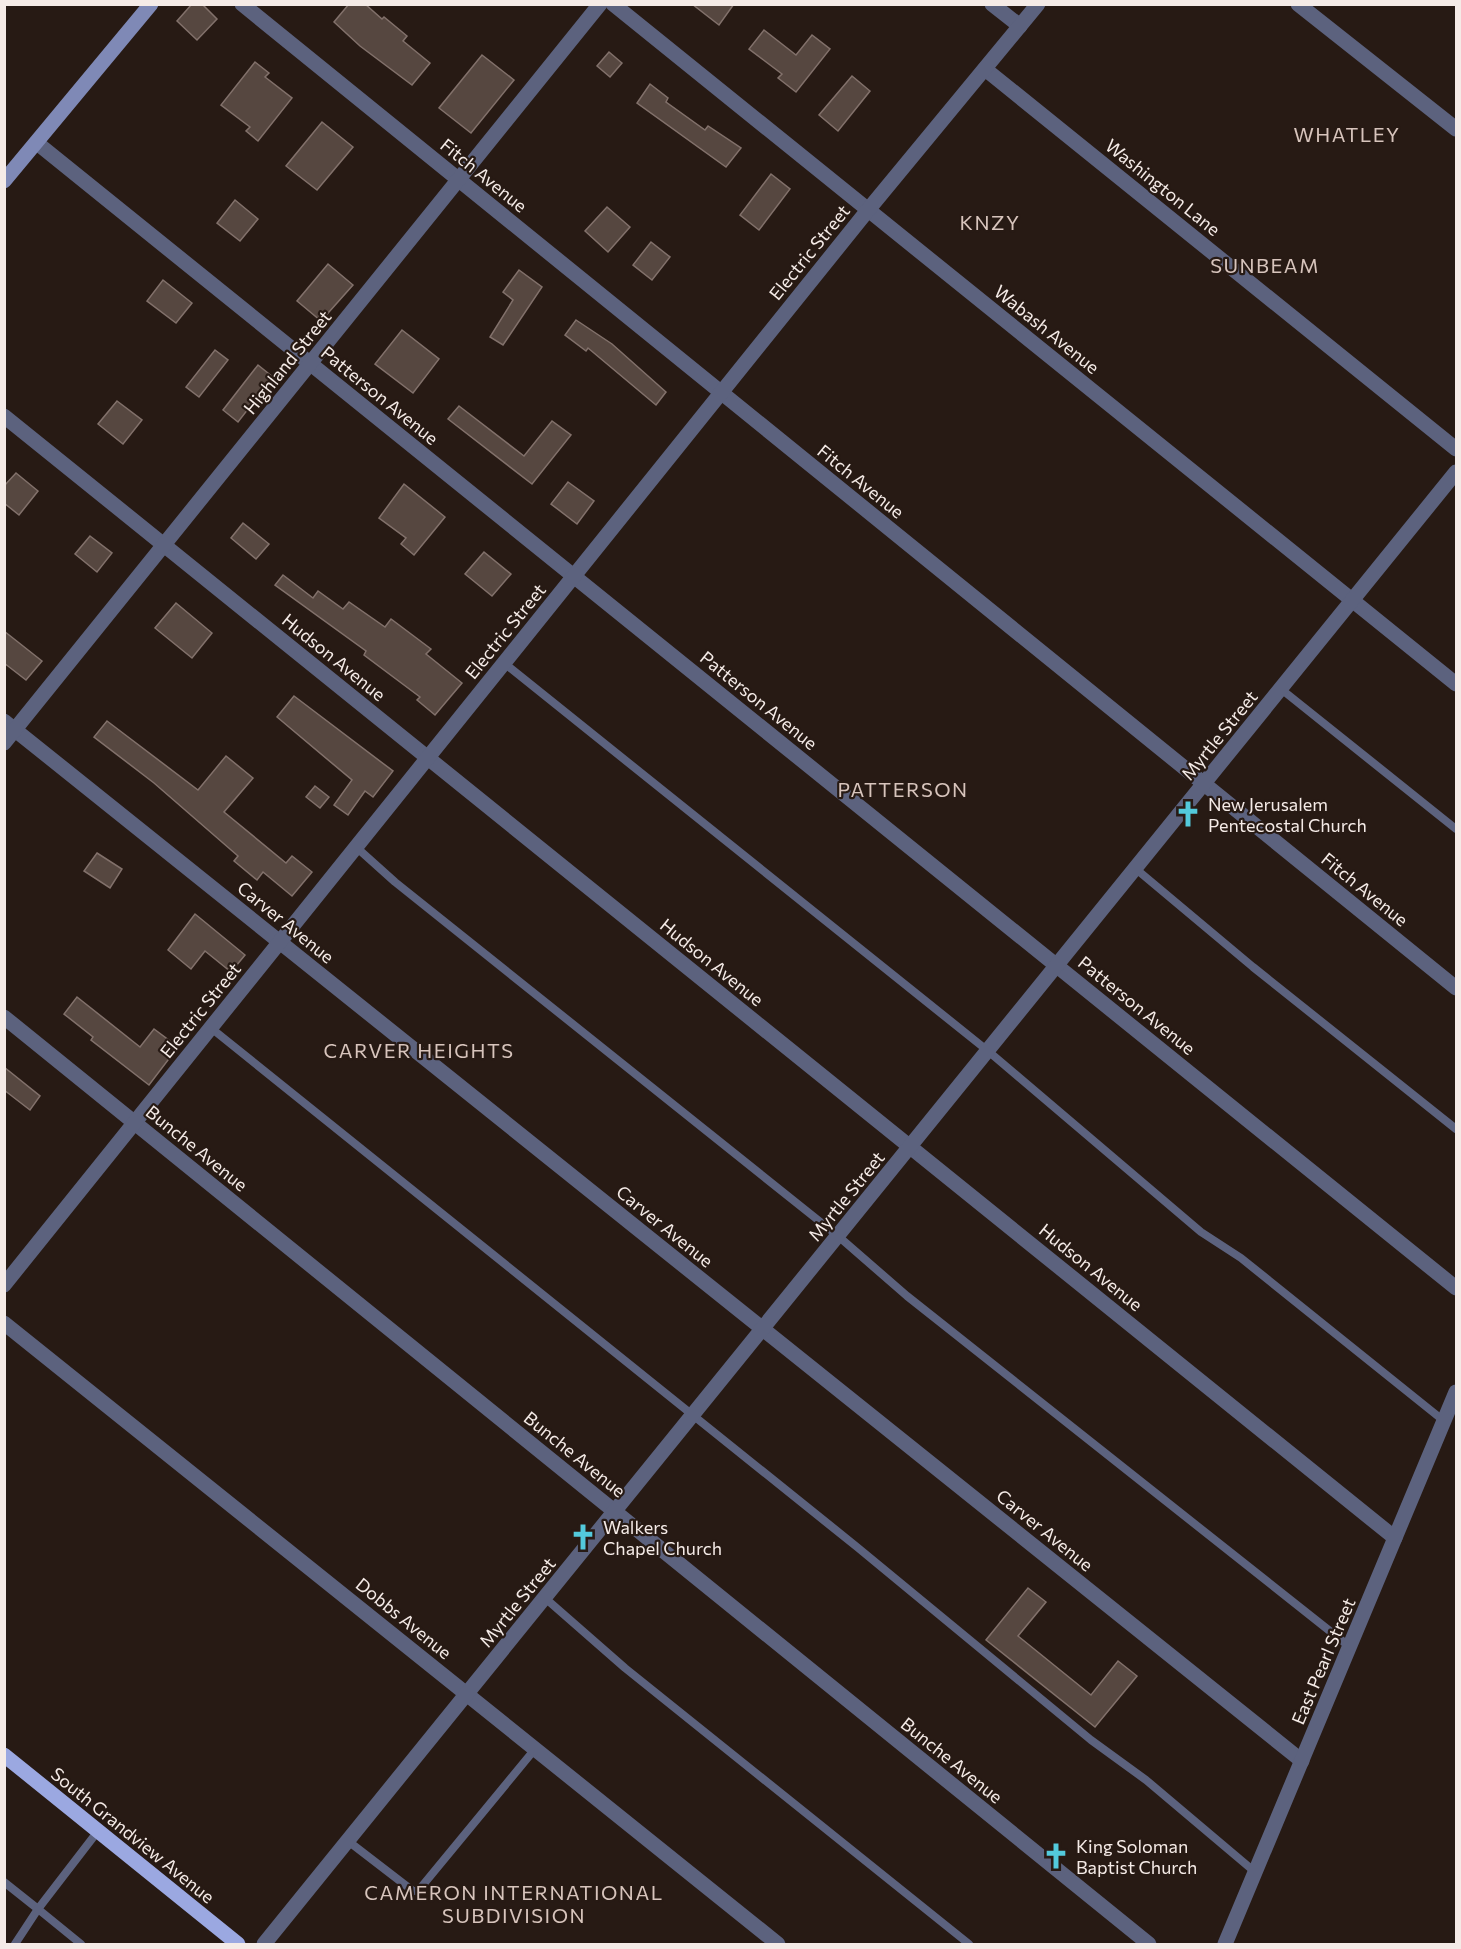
<svg xmlns="http://www.w3.org/2000/svg" width="1461" height="1949" viewBox="0 0 1461 1949" font-family="Commissioner,sans-serif">
	<style>
		.building { fill: #564740; stroke: #82716b; stroke-width: 1.5 }
		.lines { fill: none; stroke-linecap: round; stroke-linejoin: round }
		.service { stroke: #5c627e; stroke-width: 8 }
		.minor { stroke: #5c627e; stroke-width: 15 }
		.secondary { stroke: #7f89b6; stroke-width: 15 }
		.primary { stroke: #9ba8e1; stroke-width: 15 }
		.labels { text-anchor: middle; dominant-baseline: central; stroke-width: 4.5; stroke-linejoin: round; paint-order: stroke }
		.street-label { font-size: 18px; fill: #f5ebe7; stroke: #271a14 }
		.poi-label { font-size: 18px; fill: #f5ebe7; stroke: #271a14; text-anchor: start }
		.neighbourhood-label { font-size: 20px; letter-spacing: 1.5px; fill: #d7c4bc; stroke: #271a14 }
	</style>
	<rect width="100%" height="100%" fill="#271a14"/>
	<!-- building -->
	<g class="building">
		<path d="M 192,4 L 202,4 L 217,19 L 197,40 L 177,21 Z"/>
		<path d="M 349,4 L 365,4 L 382,19 L 384,17 L 407,36 L 403,41 L 430,63 L 412,85 L 360,46 L 334,22 Z"/>
		<path d="M 692,4 L 734,4 L 719,25 Z"/>
		<path d="M 764,30 L 796,55 L 812,35 L 830,49 L 796,92 L 778,78 L 782,74 L 749,49 Z"/>
		<path d="M 609,52 L 622,63 L 610,77 L 597,66 Z"/>
		<path d="M 482,55 L 514,80 L 471,133 L 439,108 Z"/>
		<path d="M 255,62 L 269,73 L 265,77 L 292,98 L 258,141 L 246,131 L 250,127 L 221,105 Z"/>
		<path d="M 852,76 L 870,91 L 838,131 L 819,115 Z"/>
		<path d="M 650,84 L 668,98 L 666,102 L 705,130 L 708,126 L 741,148 L 726,167 L 637,103 Z"/>
		<path d="M 322,122 L 353,147 L 317,190 L 286,166 Z"/>
		<path d="M 771,174 L 790,189 L 759,230 L 740,215 Z"/>
		<path d="M 235,200 L 258,219 L 240,241 L 217,223 Z"/>
		<path d="M 607,207 L 630,227 L 608,252 L 585,231 Z"/>
		<path d="M 651,242 L 670,257 L 652,280 L 633,265 Z"/>
		<path d="M 328,264 L 353,285 L 321,321 L 297,301 Z"/>
		<path d="M 519,270 L 542,287 L 503,345 L 490,337 L 513,300 L 503,292 Z"/>
		<path d="M 163,280 L 192,303 L 176,323 L 147,301 Z"/>
		<path d="M 576,320 L 612,344 L 666,392 L 656,405 L 588,348 L 586,351 L 565,335 Z"/>
		<path d="M 402,330 L 439,359 L 413,393 L 375,364 Z"/>
		<path d="M 215,350 L 228,360 L 199,397 L 186,387 Z"/>
		<path d="M 258,365 L 273,377 L 238,422 L 223,410 Z"/>
		<path d="M 117,401 L 142,420 L 123,444 L 98,424 Z"/>
		<path d="M 459,406 L 524,456 L 552,421 L 571,435 L 532,484 L 448,419 Z"/>
		<path d="M 16,473 L 38,491 L 19,515 L 4,503 L 4,486 Z"/>
		<path d="M 568,482 L 594,501 L 577,524 L 551,504 Z"/>
		<path d="M 404,484 L 445,517 L 414,555 L 401,544 L 406,538 L 379,518 Z"/>
		<path d="M 243,523 L 269,544 L 256,559 L 231,538 Z"/>
		<path d="M 90,536 L 112,553 L 97,572 L 75,554 Z"/>
		<path d="M 484,552 L 511,574 L 492,596 L 465,574 Z"/>
		<path d="M 283,575 L 313,598 L 318,591 L 343,609 L 349,602 L 385,627 L 391,619 L 431,649 L 426,654 L 462,683 L 435,715 L 417,700 L 420,697 L 364,655 L 366,651 L 275,585 Z"/>
		<path d="M 176,603 L 212,633 L 192,658 L 155,628 Z"/>
		<path d="M 4,631 L 42,661 L 26,680 L 4,663 Z"/>
		<path d="M 294,696 L 393,771 L 373,797 L 365,791 L 348,815 L 334,805 L 352,780 L 277,717 Z"/>
		<path d="M 107,721 L 198,790 L 226,756 L 253,778 L 224,812 L 286,863 L 292,856 L 312,872 L 292,896 L 263,872 L 257,880 L 234,861 L 238,856 L 154,783 L 94,737 Z"/>
		<path d="M 315,786 L 329,797 L 320,808 L 306,797 Z"/>
		<path d="M 97,853 L 122,869 L 110,888 L 84,871 Z"/>
		<path d="M 195,914 L 245,955 L 231,972 L 205,951 L 191,969 L 168,950 Z"/>
		<path d="M 77,997 L 140,1047 L 154,1029 L 178,1047 L 149,1085 L 91,1040 L 93,1037 L 64,1014 Z"/>
		<path d="M 4,1067 L 40,1096 L 30,1110 L 4,1090 Z"/>
		<path d="M 1028,1588 L 1046,1602 L 1018,1636 L 1091,1695 L 1118,1661 L 1137,1676 L 1095,1727 L 986,1640 Z"/>
	</g>
	<g class="lines">
		<!-- service -->
		<g class="service">
			<path d="M 504,663 L 988,1051 L 1201,1232 L 1241,1258 L 1444,1421"/>
			<path d="M 1281,689 L 1456,829"/>
			<path d="M 356,847 L 395,882 L 838,1236 L 907,1296 L 1350,1647"/>
			<path d="M 1136,869 L 1253,967 L 1456,1129"/>
			<path d="M 211,1028 L 857,1547 L 1091,1740 L 1146,1780 L 1255,1872"/>
			<path d="M 545,1598 L 625,1668 L 969,1944"/>
			<path d="M 348,1841 L 413,1891 L 418,1891 L 535,1749"/>
			<path d="M 4,1882 L 38,1909 L 15,1944"/>
			<path d="M 81,1944 L 38,1909 L 98,1831"/>
		</g>
		<!-- minor -->
		<g class="minor">
			<path d="M 242,4 L 1456,988"/>
			<path d="M 613,4 L 1456,684"/>
			<path d="M 992,4 L 1020,26"/>
			<path d="M 1298,4 L 1456,129"/>
			<path d="M 985,69 L 1456,449"/>
			<path d="M 37,143 L 1456,1288"/>
			<path d="M 4,416 L 1395,1538"/>
			<path d="M 4,721 L 1302,1761"/>
			<path d="M 4,743 L 600,4"/>
			<path d="M 4,1017 L 1149,1944"/>
			<path d="M 4,1285 L 868,210 L 1038,4"/>
			<path d="M 4,1323 L 778,1944"/>
			<path d="M 264,1944 L 1456,472"/>
			<path d="M 1225,1944 L 1456,1392"/>
		</g>
		<!-- secondary -->
		<path class="secondary" d="M 4,181 L 151,4"/>
		<!-- primary -->
		<path class="primary" d="M 4,1755 L 238,1944"/>
	</g>
	<!-- icons -->
	<defs>
		<g id="church-bare" transform="scale(2.07)"><path d="M-1.2-6h2.4v3.5h3.3v2.4h-3.3V6h-2.4V-.1h-3.3v-2.4h3.3Z" fill="#53cadc" stroke="#271a14" stroke-width="2.5" paint-order="stroke"/></g>
	</defs>
	<g fill-rule="evenodd">
		<use href="#church-bare" x="1188" y="814"/>
		<use href="#church-bare" x="583" y="1537"/>
		<use href="#church-bare" x="1056" y="1856"/>
	</g>
	<g class="labels">
		<!-- street labels -->
		<g class="street-label">
			<text transform="translate(484 175) rotate(39)">Fitch Avenue</text>
			<text transform="translate(1163 187) rotate(39)">Washington Lane</text>
			<text transform="translate(809 252) rotate(-51)">Electric Street</text>
			<text transform="translate(1047 329) rotate(39)">Wabash Avenue</text>
			<text transform="translate(287 362) rotate(-51)">Highland Street</text>
			<text transform="translate(380 395) rotate(39)">Patterson Avenue</text>
			<text transform="translate(861 481) rotate(39)">Fitch Avenue</text>
			<text transform="translate(505 631) rotate(-51)">Electric Street</text>
			<text transform="translate(334 657) rotate(39)">Hudson Avenue</text>
			<text transform="translate(759 700) rotate(39)">Patterson Avenue</text>
			<text transform="translate(1219 735) rotate(-51)">Myrtle Street</text>
			<text transform="translate(1365 889) rotate(39)">Fitch Avenue</text>
			<text transform="translate(286 922) rotate(39)">Carver Avenue</text>
			<text transform="translate(712 962) rotate(39)">Hudson Avenue</text>
			<text transform="translate(1137 1005) rotate(39)">Patterson Avenue</text>
			<text transform="translate(200 1010) rotate(-51)">Electric Street</text>
			<text transform="translate(197 1148) rotate(39)">Bunche Avenue</text>
			<text transform="translate(846 1196) rotate(-51)">Myrtle Street</text>
			<text transform="translate(665 1226) rotate(39)">Carver Avenue</text>
			<text transform="translate(1091 1267) rotate(39)">Hudson Avenue</text>
			<text transform="translate(575 1454) rotate(39)">Bunche Avenue</text>
			<text transform="translate(1045 1530) rotate(39)">Carver Avenue</text>
			<text transform="translate(517 1602) rotate(-51)">Myrtle Street</text>
			<text transform="translate(404 1618) rotate(39)">Dobbs Avenue</text>
			<text transform="translate(1323 1661) rotate(-67)">East Pearl Street</text>
			<text transform="translate(952 1760) rotate(39)">Bunche Avenue</text>
			<text transform="translate(133 1835) rotate(39)">South Grandview Avenue</text>
		</g>
		<!-- poi labels -->
		<g class="poi-label">
			<text x="1208" y="804">New Jerusalem<tspan x="1208" dy="21">Pentecostal Church</tspan></text>
			<text x="603" y="1527">Walkers<tspan x="603" dy="21">Chapel Church</tspan></text>
			<text x="1076" y="1846">King Soloman<tspan x="1076" dy="21">Baptist Church</tspan></text>
		</g>
		<!-- neighbourhood labels -->
		<g class="neighbourhood-label">
			<text x="1347" y="134">WHATLEY</text>
			<text x="990" y="222">KNZY</text>
			<text x="1265" y="265">SUNBEAM</text>
			<text x="903" y="789">PATTERSON</text>
			<text x="419" y="1050">CARVER HEIGHTS</text>
			<text x="514" y="1892">CAMERON INTERNATIONAL<tspan x="514" dy="23">SUBDIVISION</tspan></text>
		</g>
	</g>
	<!-- border -->
	<rect width="1461" height="1949" fill="none" stroke="#f5ebe7" stroke-width="12"/>
</svg>
